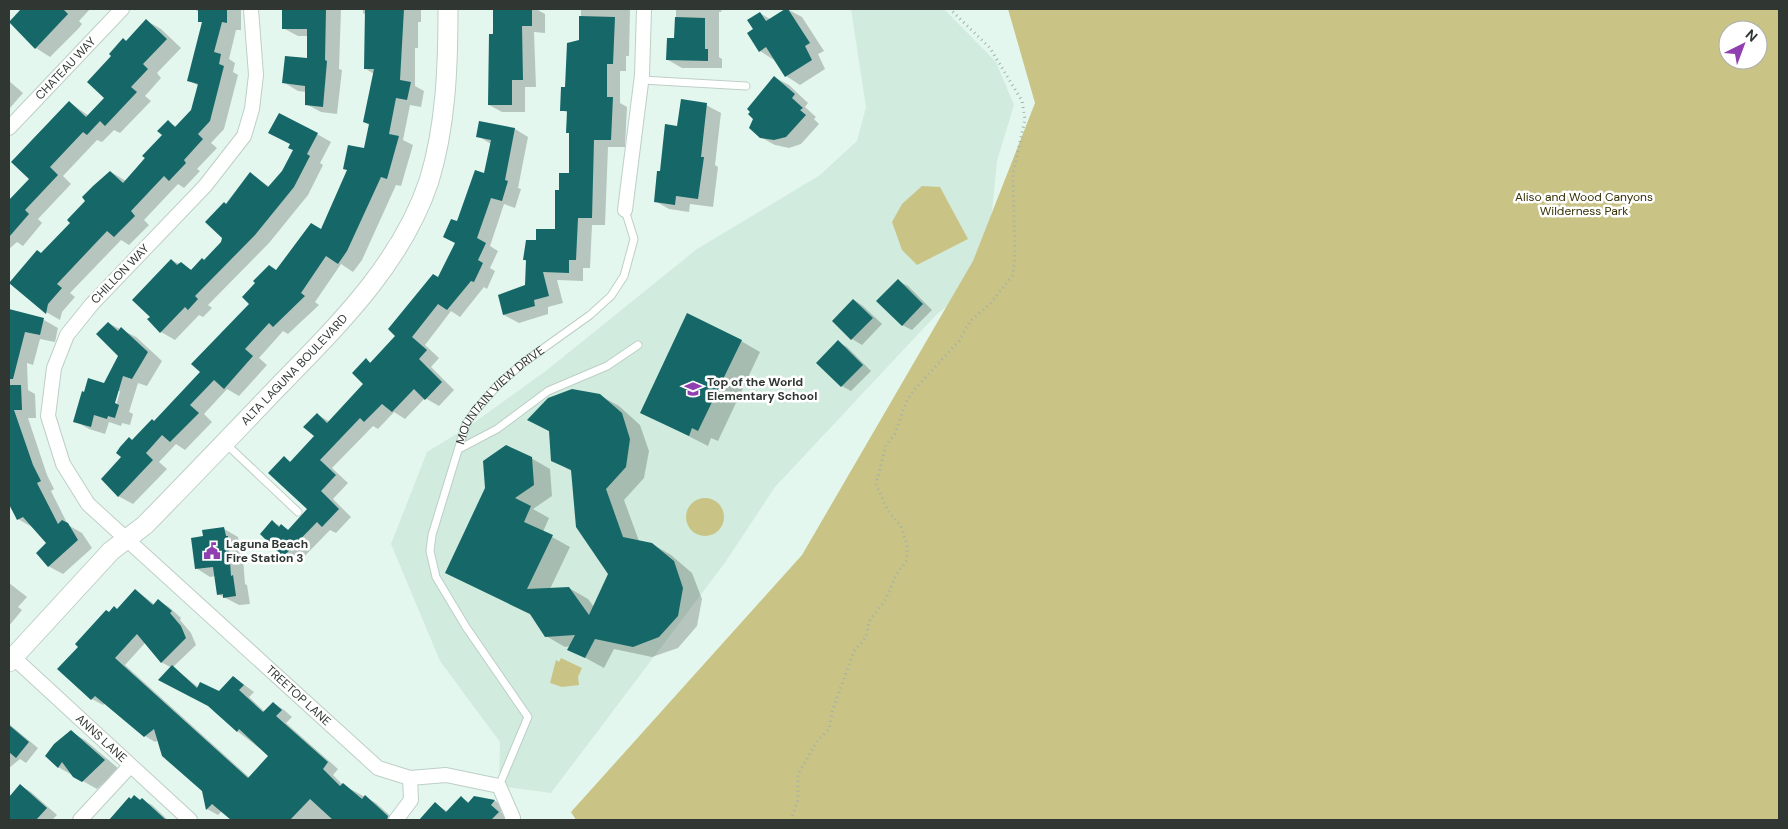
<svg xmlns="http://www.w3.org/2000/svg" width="1788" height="829" viewBox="0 0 1788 829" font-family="'DM Sans',sans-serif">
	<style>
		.built { fill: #d1ebde }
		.green { fill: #c9c485; fill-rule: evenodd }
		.shadow { fill: #0003; fill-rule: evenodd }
		.building { fill: #166868 }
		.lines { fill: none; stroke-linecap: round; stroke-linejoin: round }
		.lane-casing { stroke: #bdcfc6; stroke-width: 9 }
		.street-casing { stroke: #bdcfc6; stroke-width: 16 }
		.secondary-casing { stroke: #bdcfc6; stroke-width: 21 }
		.path { stroke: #a2b1a9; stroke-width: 3; stroke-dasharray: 1 4; stroke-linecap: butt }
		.lane { stroke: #fff; stroke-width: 7 }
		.street { stroke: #fff; stroke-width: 14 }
		.secondary { stroke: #fff; stroke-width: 19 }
		.labels { text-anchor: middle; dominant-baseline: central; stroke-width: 5; stroke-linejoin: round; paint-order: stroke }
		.street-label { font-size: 12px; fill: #303733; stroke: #fff }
		.park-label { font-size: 12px; fill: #353104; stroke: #fff }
		.poi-label { font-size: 12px; font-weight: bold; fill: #303733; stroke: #fff; text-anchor: start }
	</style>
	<rect width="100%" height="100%" fill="#e4f7ee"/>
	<!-- built -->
	<path class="built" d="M 851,9 L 944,9 L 996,62 L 1014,105 L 997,161 L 991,222 L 972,286 L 936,315 L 775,487 L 724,564 L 551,793 L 499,786 L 500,742 L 440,661 L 391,544 L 427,452 L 468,427 L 547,370 L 697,249 L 820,175 L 857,141 L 866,107 Z"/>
	<!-- green -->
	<g class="green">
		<path d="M 1008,9 L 1779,9 L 1779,820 L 576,820 L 571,812 L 802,555 L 973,261 L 1035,103 ZM 1728,30 L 1758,30 L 1758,60 L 1728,60 Z"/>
		<path d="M 922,186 L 940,187 L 968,239 L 917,265 L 902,250 L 892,222 L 902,204 Z"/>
		<circle cx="705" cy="517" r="19"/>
		<path d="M 561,658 L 582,668 L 578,677 L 579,685 L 562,687 L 550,683 L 556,660 L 559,662 Z"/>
	</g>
	<!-- shadow -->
	<g class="shadow">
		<path d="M 24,9 L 90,9 L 79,21 L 82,24 L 79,28 L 50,57 L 36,48 L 11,22 Z"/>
		<path d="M 194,9 L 241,9 L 241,30 L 236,30 L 229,59 L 235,63 L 233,72 L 238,75 L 224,129 L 211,143 L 217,148 L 197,169 L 200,171 L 184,188 L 178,184 L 144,220 L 149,225 L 129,245 L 121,240 L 70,293 L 75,297 L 62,312 L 60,320 L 46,312 L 42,254 L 72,223 L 111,172 L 126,181 L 163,135 L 168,122 L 177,127 L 192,111 L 199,86 L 188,80 L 203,23 L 199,21 L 199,12 Z"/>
		<path d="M 283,9 L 341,9 L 339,69 L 342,70 L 337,114 L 321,112 L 306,104 L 307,92 L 298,91 L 283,82 L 308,60 L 308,36 L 298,36 L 283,28 Z"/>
		<path d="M 363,9 L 421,9 L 421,22 L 418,22 L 418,48 L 415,48 L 415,86 L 424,91 L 421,107 L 410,105 L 403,140 L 413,145 L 401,186 L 396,185 L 362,260 L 353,272 L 341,264 L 315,302 L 319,305 L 288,334 L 283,331 L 259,358 L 267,365 L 239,396 L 227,389 L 204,414 L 212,422 L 185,450 L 176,444 L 159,462 L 167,469 L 133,504 L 118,496 L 103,479 L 122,457 L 129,438 L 133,441 L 155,422 L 201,372 L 251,304 L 269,266 L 277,271 L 322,230 L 365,150 L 370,125 L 364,122 L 374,74 L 366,69 L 366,15 L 363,13 Z"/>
		<path d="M 494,9 L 536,9 L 545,14 L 545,33 L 534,32 L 536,87 L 525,87 L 525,112 L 502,112 L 489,105 Z"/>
		<path d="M 581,9 L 630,9 L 629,56 L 626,56 L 626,71 L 620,71 L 620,103 L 627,107 L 625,147 L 608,147 L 605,225 L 592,225 L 590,268 L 583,268 L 583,281 L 557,280 L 563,303 L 548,307 L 548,314 L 519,323 L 504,315 L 499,296 L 527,286 L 527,261 L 524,260 L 538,242 L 556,230 L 560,191 L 570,174 L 570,134 L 568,113 L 562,110 L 581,41 Z"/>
		<path d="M 676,9 L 722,9 L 721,12 L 719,12 L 719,57 L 722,59 L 722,68 L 682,68 L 668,60 L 676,39 Z"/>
		<path d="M 787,9 L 802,17 L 824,51 L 818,54 L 825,69 L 800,85 L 786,76 L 774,60 L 760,51 L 755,29 L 760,13 L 770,19 Z"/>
		<path d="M 147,21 L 161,29 L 181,48 L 157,73 L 161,78 L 145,96 L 151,101 L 120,133 L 114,130 L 102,142 L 97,140 L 63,176 L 71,184 L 38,219 L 42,223 L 23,246 L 17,242 L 9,249 L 9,199 L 11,199 L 31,179 L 69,102 L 89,116 L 105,98 L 113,56 L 124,39 L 127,42 Z"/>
		<path d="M 774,77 L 789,85 L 808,103 L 805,107 L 816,117 L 814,119 L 819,124 L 801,144 L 789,148 L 775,145 L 760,137 Z"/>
		<path d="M 9,81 L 23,93 L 9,109 Z"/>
		<path d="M 706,105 L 721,113 L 715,165 L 718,167 L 713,207 L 690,204 L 689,212 L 669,209 L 655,201 L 662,173 L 678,128 Z"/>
		<path d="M 480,122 L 515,129 L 528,137 L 518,188 L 521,189 L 515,208 L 504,204 L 490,246 L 498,251 L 490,268 L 495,271 L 487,289 L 484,287 L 460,317 L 451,311 L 425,345 L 439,358 L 431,367 L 454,390 L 439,406 L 425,398 L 405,419 L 394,412 L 378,429 L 373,426 L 332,468 L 348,483 L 333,499 L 351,517 L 336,533 L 330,530 L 297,564 L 284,556 L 261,534 L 272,522 L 289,530 L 308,509 L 284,458 L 291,462 L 316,436 L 317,414 L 330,422 L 364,383 L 366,360 L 372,363 L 397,336 L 439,278 L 456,243 L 458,223 L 485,175 L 491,144 L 478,136 Z"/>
		<path d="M 317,134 L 331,142 L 320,163 L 323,165 L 308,195 L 269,243 L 208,305 L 212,308 L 203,317 L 199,315 L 175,340 L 161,332 L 151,316 L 171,260 L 192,270 L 205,261 L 223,242 L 227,205 L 250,174 L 270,187 L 283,172 L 294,150 L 292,144 Z"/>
		<path d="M 898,281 L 908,286 L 932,310 L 912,330 L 902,325 Z"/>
		<path d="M 854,300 L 863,306 L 882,324 L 862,345 L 852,339 L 833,321 Z"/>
		<path d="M 9,310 L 44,320 L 58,328 L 55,342 L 40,339 L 33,365 L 27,363 L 28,390 L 35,394 L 36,418 L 28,418 L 47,475 L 54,489 L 51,491 L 68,525 L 82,533 L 92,548 L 63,574 L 48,566 L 48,543 L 32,527 L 18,519 L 9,506 Z"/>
		<path d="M 108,323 L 136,337 L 162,361 L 147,386 L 138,383 L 129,412 L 133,414 L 130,425 L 122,423 L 121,426 L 109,422 L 105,434 L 89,429 L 75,421 L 105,385 L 120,356 ZM 118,391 L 120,391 L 115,410 L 112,409 Z"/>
		<path d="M 741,341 L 760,352 L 718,441 L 711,438 L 708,446 L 641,412 Z"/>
		<path d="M 838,342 L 847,347 L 871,371 L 851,391 L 842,386 Z"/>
		<path d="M 599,395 L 619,406 L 640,425 L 649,451 L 644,478 L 624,500 L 639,541 L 652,544 L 671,555 L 692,573 L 702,599 L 697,626 L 678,648 L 652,657 L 614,649 L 604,668 L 569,649 L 570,646 L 565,647 L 546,636 L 532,615 L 446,573 L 531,458 L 550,469 L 552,496 L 533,509 L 549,518 L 543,532 L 570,547 L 550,589 L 569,588 L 588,599 L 594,607 L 610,574 L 573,472 L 553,460 L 550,432 L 529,420 Z"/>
		<path d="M 224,529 L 238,537 L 239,544 L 242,546 L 245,584 L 247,585 L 250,604 L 239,605 L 218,594 L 216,576 L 210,577 L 196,568 L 205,538 Z"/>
		<path d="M 9,583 L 27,597 L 18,607 L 22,610 L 9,626 Z"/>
		<path d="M 136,590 L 155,605 L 159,601 L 169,607 L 181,618 L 180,620 L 191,633 L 196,645 L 173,667 L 198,687 L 219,693 L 234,677 L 254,692 L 249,697 L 265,712 L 273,703 L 284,710 L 292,717 L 286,723 L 338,769 L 333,775 L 343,785 L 376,803 L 395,820 L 234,820 L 222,811 L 218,815 L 207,809 L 203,790 L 159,740 L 155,742 L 145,736 L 105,703 L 103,705 L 92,699 L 110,613 L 118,610 ZM 145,643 L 161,662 L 172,668 L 237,731 L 270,756 L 250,778 L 125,665 Z"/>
		<path d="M 9,724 L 38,748 L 26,763 L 20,759 L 9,768 Z"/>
		<path d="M 71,732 L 85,740 L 119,769 L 97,789 L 58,767 Z"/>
		<path d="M 21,786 L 31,792 L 57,815 L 52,820 L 9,820 L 9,799 Z"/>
		<path d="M 134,797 L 152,805 L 168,820 L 109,820 L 129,799 L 131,800 Z"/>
		<path d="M 461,797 L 470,803 L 475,798 L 495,801 L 505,807 L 501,812 L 509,819 L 421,820 L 436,804 L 448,812 Z"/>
	</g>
	<!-- building -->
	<g class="building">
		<path d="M 21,9 L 63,9 L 68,14 L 35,49 L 9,22 Z"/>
		<path d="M 198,9 L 227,9 L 227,23 L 222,22 L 214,52 L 221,54 L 219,64 L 224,66 L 210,121 L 198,134 L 203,139 L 184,160 L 186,163 L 169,181 L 164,176 L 131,211 L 135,216 L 114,237 L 107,231 L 57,284 L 62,288 L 48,304 L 46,314 L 9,283 L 37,250 L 41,253 L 70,223 L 67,220 L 85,201 L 82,197 L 93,186 L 110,171 L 123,183 L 145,158 L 142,156 L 162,135 L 157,131 L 168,120 L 175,127 L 191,110 L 198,84 L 187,81 L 202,22 L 198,22 Z"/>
		<path d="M 282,9 L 326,9 L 325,60 L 327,61 L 323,107 L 305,105 L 305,86 L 282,83 L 285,56 L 307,58 L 307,29 L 282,29 Z"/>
		<path d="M 365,9 L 404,9 L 400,80 L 411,82 L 407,100 L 396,98 L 389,134 L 399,136 L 387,179 L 381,177 L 347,251 L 338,264 L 326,256 L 301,293 L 305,296 L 273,327 L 269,323 L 245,349 L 253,356 L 224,389 L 214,380 L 190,405 L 199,413 L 170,442 L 162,435 L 146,453 L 153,460 L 118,497 L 101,479 L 121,457 L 116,453 L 120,447 L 129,437 L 132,440 L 152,419 L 154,421 L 200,372 L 191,364 L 249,304 L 242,297 L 255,283 L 253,281 L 269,265 L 276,270 L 311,223 L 321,229 L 347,170 L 343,169 L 348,145 L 364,148 L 369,124 L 363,122 L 374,69 L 364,69 Z"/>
		<path d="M 493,9 L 532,9 L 532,26 L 522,26 L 523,80 L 512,80 L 512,105 L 488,105 L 489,34 L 493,34 Z"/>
		<path d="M 785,9 L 788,9 L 810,43 L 805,46 L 812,60 L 785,77 L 766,47 L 759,52 L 747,33 L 753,29 L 747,20 L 760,12 L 766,21 Z"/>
		<path d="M 579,16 L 615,17 L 613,64 L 607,64 L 607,97 L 613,97 L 611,140 L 594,140 L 592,218 L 578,218 L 576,260 L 569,260 L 569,273 L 543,272 L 549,296 L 534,300 L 535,306 L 503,315 L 498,295 L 525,285 L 526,260 L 523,260 L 526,240 L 536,240 L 536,229 L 555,229 L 555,190 L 559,190 L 559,173 L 569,173 L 569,133 L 566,133 L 567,111 L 560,111 L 561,87 L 565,87 L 567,43 L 579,40 Z"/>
		<path d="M 675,17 L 705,18 L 705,49 L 708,49 L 708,61 L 666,60 L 667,38 L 674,38 Z"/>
		<path d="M 146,19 L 167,39 L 143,64 L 148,69 L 131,87 L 137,92 L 105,126 L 100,121 L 87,135 L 83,132 L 50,167 L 58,175 L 25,210 L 29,214 L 9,237 L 9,200 L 29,179 L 11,162 L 69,101 L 86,117 L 104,98 L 87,82 L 111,56 L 109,54 L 123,38 L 126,41 Z"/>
		<path d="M 774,76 L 795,94 L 792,98 L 803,108 L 800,110 L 806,115 L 786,137 L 774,140 L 760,138 L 749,128 L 753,119 L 748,114 L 750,112 L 747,109 Z"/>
		<path d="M 681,99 L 707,103 L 701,157 L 704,157 L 698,199 L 676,196 L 675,205 L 654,202 L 657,171 L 660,171 L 665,124 L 677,126 Z"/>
		<path d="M 279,113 L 318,133 L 307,154 L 310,156 L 294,187 L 255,235 L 195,296 L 198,299 L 188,310 L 185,307 L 160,333 L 147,319 L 150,317 L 132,300 L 171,259 L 177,265 L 181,262 L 191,270 L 202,258 L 204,260 L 221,242 L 222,238 L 205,222 L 224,202 L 226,204 L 250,172 L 268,187 L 282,171 L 293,150 L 288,148 L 290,144 L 268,133 Z"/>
		<path d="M 479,121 L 515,128 L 505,180 L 508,181 L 502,201 L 491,198 L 477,238 L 486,243 L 478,260 L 483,263 L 474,282 L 471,281 L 447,310 L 438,304 L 412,337 L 427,350 L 419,359 L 442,382 L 425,400 L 414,389 L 392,412 L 382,404 L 364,422 L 360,418 L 320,460 L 336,475 L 321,491 L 339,509 L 322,527 L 317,522 L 283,557 L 260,534 L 272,520 L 279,527 L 281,524 L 288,530 L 307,509 L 268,473 L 284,456 L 290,462 L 314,436 L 303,427 L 317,413 L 327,423 L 363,384 L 352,373 L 366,358 L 370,363 L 395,336 L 388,329 L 433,274 L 438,277 L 455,243 L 443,237 L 451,219 L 457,221 L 475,170 L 484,173 L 491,140 L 476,137 Z"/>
		<path d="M 898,279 L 923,304 L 902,326 L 876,301 Z"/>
		<path d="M 853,299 L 873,318 L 851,340 L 832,321 Z"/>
		<path d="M 9,309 L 44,318 L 40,335 L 25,332 L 13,379 L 9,379 Z"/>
		<path d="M 687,313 L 742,340 L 698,431 L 692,428 L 689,436 L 640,413 Z"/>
		<path d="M 108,322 L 118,331 L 121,327 L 148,352 L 132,379 L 123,376 L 115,403 L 119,405 L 115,418 L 108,416 L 107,419 L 94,415 L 91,427 L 73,422 L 82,391 L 84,392 L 88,378 L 104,383 L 118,356 L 96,334 Z"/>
		<path d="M 838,340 L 863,365 L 841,387 L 816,363 Z"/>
		<path d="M 9,385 L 21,385 L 22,410 L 14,410 L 33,465 L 41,481 L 37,483 L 58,524 L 62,520 L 68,523 L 78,540 L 48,567 L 36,553 L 46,543 L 23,517 L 17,520 L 9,504 Z"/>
		<path d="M 572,389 L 600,394 L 622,413 L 630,439 L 626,467 L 606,489 L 623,537 L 652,543 L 674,561 L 683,588 L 678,616 L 659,637 L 633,647 L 595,639 L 585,658 L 567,650 L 575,635 L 545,637 L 530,614 L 445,573 L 485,488 L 483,461 L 506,445 L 532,457 L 534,485 L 515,498 L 531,506 L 524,522 L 553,535 L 527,589 L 569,587 L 589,615 L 608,574 L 576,527 L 571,470 L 551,461 L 549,431 L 527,420 L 548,398 Z"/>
		<path d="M 224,527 L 226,536 L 228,536 L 231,576 L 233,575 L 236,596 L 223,598 L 223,594 L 217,595 L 213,567 L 195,569 L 191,538 L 203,536 L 202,530 Z"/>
		<path d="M 135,589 L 153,605 L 158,599 L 172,611 L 170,613 L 181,626 L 186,638 L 161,663 L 137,634 L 115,658 L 248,778 L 268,756 L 239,729 L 237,732 L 208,706 L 158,680 L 172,665 L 197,688 L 200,682 L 219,691 L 233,676 L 244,685 L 239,690 L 263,712 L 273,702 L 282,710 L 276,716 L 328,762 L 323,769 L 340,786 L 343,783 L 362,799 L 365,795 L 388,816 L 387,820 L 333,820 L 310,799 L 290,820 L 231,820 L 212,804 L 206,810 L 202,791 L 162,756 L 154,729 L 144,737 L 95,696 L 91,700 L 57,669 L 78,647 L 75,644 L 106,610 L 109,612 L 114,606 L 117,609 Z"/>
		<path d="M 9,725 L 29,742 L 16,758 L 9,752 Z"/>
		<path d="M 71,730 L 105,760 L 82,782 L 73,777 L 62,762 L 58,768 L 45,756 L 54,744 Z"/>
		<path d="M 20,784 L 47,808 L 36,820 L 9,820 L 9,797 Z"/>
		<path d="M 134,795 L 140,800 L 142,798 L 166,820 L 109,820 L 129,797 L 131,799 Z"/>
		<path d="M 461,796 L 468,803 L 474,796 L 495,800 L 491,805 L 499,812 L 491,820 L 419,820 L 435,802 L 446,812 Z"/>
	</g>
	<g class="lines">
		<!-- lane casing -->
		<g class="lane-casing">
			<g id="lane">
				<path d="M 642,80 L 746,86"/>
				<path d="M 225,443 L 298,512"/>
				<path d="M 459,449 L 497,429 L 548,391 L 607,366 L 638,345"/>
				<path id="s1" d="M 499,786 L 528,717 L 466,627 L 436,577 L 430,551 L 432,535 L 466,424 L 475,411 L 497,386 L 523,363 L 590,315 L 611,296 L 624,276 L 634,239 L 625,210"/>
			</g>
		</g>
		<!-- street casing -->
		<g class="street-casing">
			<g id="street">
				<path id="s2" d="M 251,9 L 256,75 L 252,109 L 244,136 L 205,186 L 92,304 L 67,335 L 54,368 L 48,416 L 63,464 L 88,504 L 378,768 L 410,778 L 446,775 L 499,786 L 513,818 L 512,820"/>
				<path id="s3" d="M 9,128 L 122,9"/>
				<path d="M 625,210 L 642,75 L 644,9"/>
				<path id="s4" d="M 13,657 L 190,820"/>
				<path d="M 80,820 L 130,766"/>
				<path d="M 396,820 L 411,800 L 410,778"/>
			</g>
		</g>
		<!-- secondary casing -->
		<g class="secondary-casing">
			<g id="secondary">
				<path id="s5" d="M 9,662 L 111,551 L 145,525 C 189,480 232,435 276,389 C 336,327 401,265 429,181 C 446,126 448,66 448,9"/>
			</g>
		</g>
		<!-- path -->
		<path class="path" d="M 794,820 L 792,817 L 798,800 L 798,774 L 818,740 L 829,729 L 833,709 L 854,651 L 866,637 L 869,622 L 886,599 L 896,575 L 907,560 L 907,544 L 901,526 L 888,511 L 876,484 L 886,445 L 895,434 L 906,402 L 914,390 L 959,341 L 970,321 L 989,305 L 1013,275 L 1015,253 L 1013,174 L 1025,119 L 1022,101 L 990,48 L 950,9"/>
		<!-- lane -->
		<use href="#lane" class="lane"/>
		<!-- street -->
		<use href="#street" class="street"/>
		<!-- secondary -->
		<use href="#secondary" class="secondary"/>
	</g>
	<!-- icons -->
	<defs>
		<g id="school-bare" transform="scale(1.35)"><path d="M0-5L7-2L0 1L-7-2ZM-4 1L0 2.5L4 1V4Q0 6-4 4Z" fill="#8f3faf" stroke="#fff" stroke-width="2.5" paint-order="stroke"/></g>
		<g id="civic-bare" transform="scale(1.35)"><path d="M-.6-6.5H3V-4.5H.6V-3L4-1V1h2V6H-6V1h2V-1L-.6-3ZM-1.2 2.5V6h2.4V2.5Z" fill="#8f3faf" stroke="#fff" stroke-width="2.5" paint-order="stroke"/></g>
	</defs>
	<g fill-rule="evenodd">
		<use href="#school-bare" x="693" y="389"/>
		<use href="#civic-bare" x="212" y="551"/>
	</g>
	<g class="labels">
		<!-- street labels -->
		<g class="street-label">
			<text stroke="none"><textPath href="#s3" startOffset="82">CHATEAU WAY</textPath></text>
			<text transform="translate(120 274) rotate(-46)">CHILLON WAY</text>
			<text stroke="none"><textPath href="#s5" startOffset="409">ALTA LAGUNA BOULEVARD</textPath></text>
			<text stroke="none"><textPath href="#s1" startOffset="445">MOUNTAIN VIEW DRIVE</textPath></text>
			<text stroke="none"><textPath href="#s2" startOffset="861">TREETOP LANE</textPath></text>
			<text stroke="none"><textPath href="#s4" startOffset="120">ANNS LANE</textPath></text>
		</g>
		<!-- park labels -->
		<g class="park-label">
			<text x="1584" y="197">Aliso and Wood Canyons<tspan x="1584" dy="14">Wilderness Park</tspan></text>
		</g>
		<!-- poi labels -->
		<g class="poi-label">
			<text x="707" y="382">Top of the World<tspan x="707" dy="14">Elementary School</tspan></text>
			<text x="226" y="544">Laguna Beach<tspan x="226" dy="14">Fire Station 3</tspan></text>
		</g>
	</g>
	<!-- border -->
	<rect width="1788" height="829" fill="none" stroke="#303733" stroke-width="20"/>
	<!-- north arrow -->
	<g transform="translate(1743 45) rotate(42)"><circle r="24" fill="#ffffff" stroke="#acafad"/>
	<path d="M0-4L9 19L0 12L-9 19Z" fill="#8f3faf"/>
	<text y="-8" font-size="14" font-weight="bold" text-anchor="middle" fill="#303733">N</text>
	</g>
</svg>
